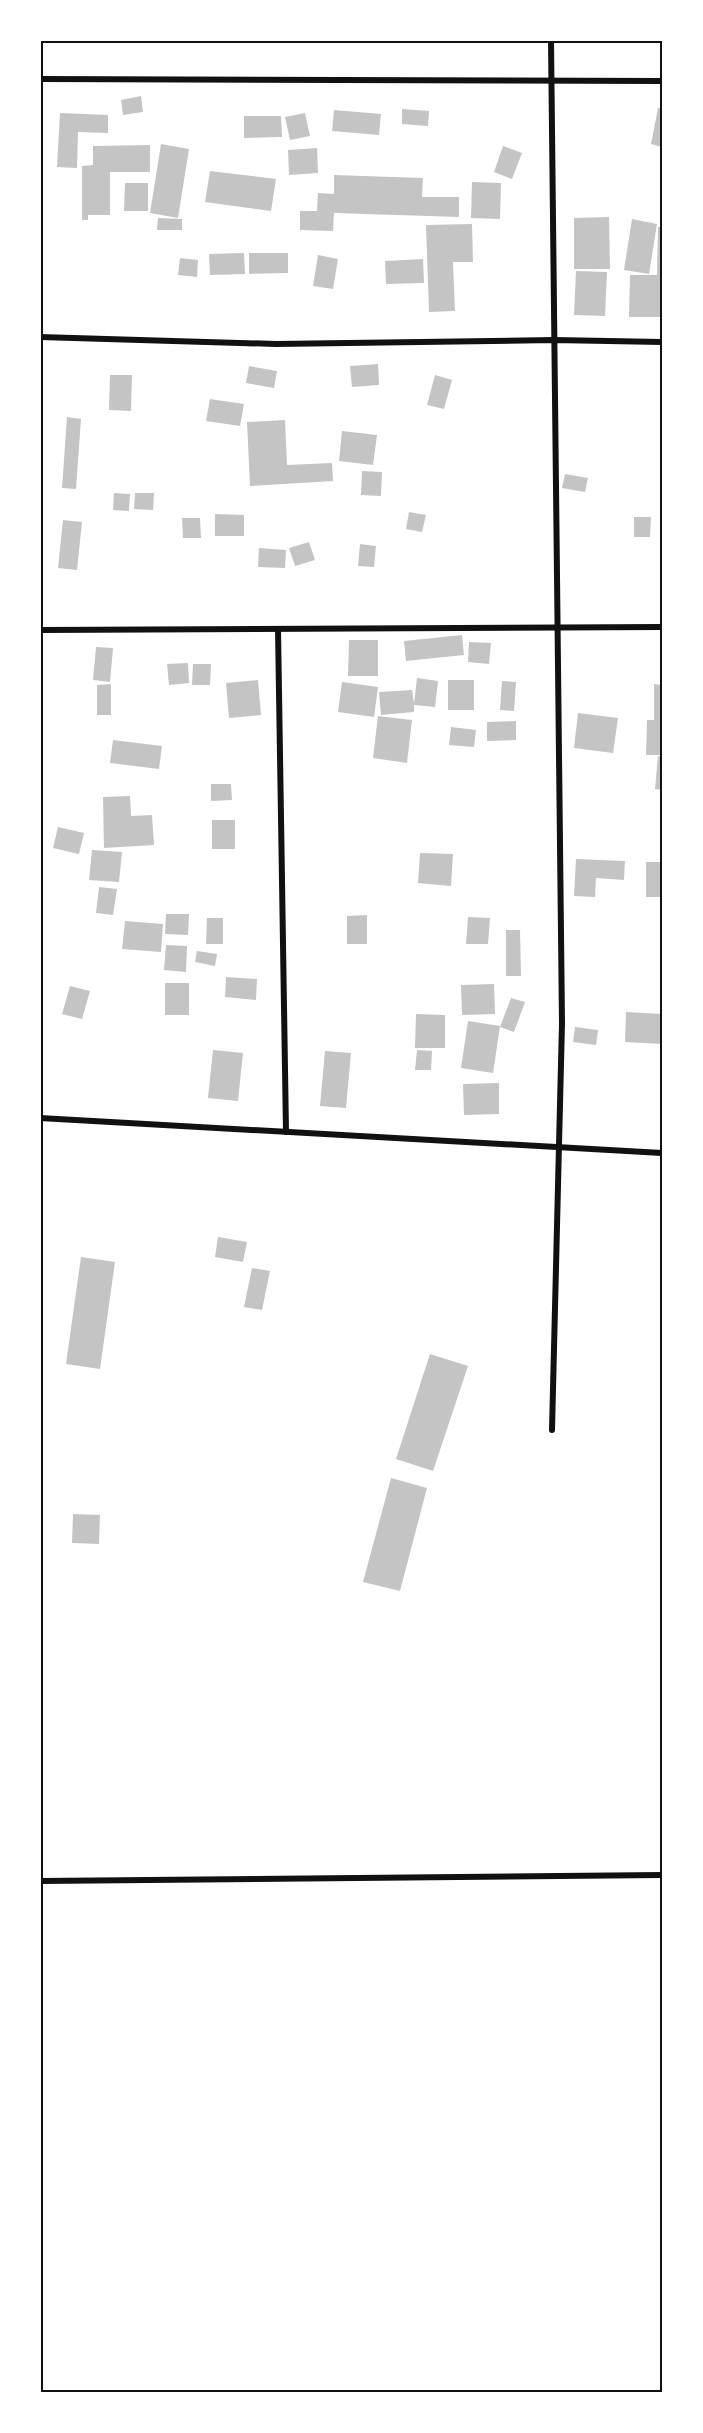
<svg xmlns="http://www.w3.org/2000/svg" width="703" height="2433" viewBox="0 0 703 2433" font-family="Montserrat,sans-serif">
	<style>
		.building { fill: #c4c4c4 }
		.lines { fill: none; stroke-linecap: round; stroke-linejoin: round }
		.minor { stroke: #111; stroke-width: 6 }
		.neatline { fill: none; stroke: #111; stroke-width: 2 }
	</style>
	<rect width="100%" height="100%" fill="#fff"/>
	<!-- building -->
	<g class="building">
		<path d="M 141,96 L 143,112 L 123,115 L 121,100 Z"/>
		<path d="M 658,108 L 662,109 L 662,147 L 651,144 Z"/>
		<path d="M 402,109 L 429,111 L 428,126 L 402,124 Z"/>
		<path d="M 334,110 L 381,114 L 379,135 L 332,131 Z"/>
		<path d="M 60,113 L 108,115 L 108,133 L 78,132 L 77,168 L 57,167 Z"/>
		<path d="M 305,113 L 310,136 L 290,140 L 285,117 Z"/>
		<path d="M 244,116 L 281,116 L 282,137 L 244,138 Z"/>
		<path d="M 161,144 L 189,149 L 178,218 L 150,213 Z"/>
		<path d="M 150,145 L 150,172 L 110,172 L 110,215 L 88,215 L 88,220 L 82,220 L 82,166 L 93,165 L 93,146 Z"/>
		<path d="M 503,146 L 522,153 L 512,179 L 494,172 Z"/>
		<path d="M 317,148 L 318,173 L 289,175 L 288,150 Z"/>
		<path d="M 210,171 L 276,179 L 271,211 L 205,202 Z"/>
		<path d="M 334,175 L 423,178 L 422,197 L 459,197 L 459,217 L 334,213 L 333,231 L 300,230 L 300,211 L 317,211 L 318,193 L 334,194 Z"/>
		<path d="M 472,182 L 501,183 L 500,219 L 471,218 Z"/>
		<path d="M 125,183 L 148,183 L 148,211 L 124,211 Z"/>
		<path d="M 609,217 L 610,269 L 574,269 L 574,218 Z"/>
		<path d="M 158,218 L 182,219 L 182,230 L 157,230 Z"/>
		<path d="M 632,219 L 657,224 L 649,274 L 624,270 Z"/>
		<path d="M 472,224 L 473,262 L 453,262 L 455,311 L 429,312 L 426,225 Z"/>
		<path d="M 658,227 L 662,227 L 662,317 L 629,317 L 630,275 L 657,275 Z"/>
		<path d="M 244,253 L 245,274 L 210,275 L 209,254 Z"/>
		<path d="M 249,253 L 288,253 L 288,273 L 249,274 Z"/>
		<path d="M 318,255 L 338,259 L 333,289 L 313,286 Z"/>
		<path d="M 180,258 L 198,260 L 197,277 L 178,275 Z"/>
		<path d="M 423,259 L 424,283 L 386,284 L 385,261 Z"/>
		<path d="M 576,271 L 607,272 L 605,316 L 574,315 Z"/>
		<path d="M 378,364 L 379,385 L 352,387 L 350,366 Z"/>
		<path d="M 249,366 L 277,371 L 274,388 L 246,383 Z"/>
		<path d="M 110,375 L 132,375 L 131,411 L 109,410 Z"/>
		<path d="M 435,375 L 452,380 L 444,409 L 427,405 Z"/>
		<path d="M 210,399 L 244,404 L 240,426 L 206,421 Z"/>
		<path d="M 67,417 L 81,419 L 76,489 L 62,488 Z"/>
		<path d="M 285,420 L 287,465 L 332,463 L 333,481 L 250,486 L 247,422 Z"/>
		<path d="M 342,431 L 377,435 L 373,465 L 339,461 Z"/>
		<path d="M 362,471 L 382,472 L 381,496 L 361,495 Z"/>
		<path d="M 565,474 L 588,478 L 585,492 L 562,488 Z"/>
		<path d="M 114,493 L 130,494 L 129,511 L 113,510 Z"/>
		<path d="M 135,493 L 154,493 L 153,510 L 134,509 Z"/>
		<path d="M 409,512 L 426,515 L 422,532 L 406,529 Z"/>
		<path d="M 215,514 L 244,515 L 244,536 L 215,536 Z"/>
		<path d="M 634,517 L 651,517 L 650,537 L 634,537 Z"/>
		<path d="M 182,518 L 200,518 L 201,538 L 183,538 Z"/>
		<path d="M 63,520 L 82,522 L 77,570 L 58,568 Z"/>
		<path d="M 309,542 L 315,560 L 295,566 L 289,548 Z"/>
		<path d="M 360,544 L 376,546 L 374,567 L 358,566 Z"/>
		<path d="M 259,548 L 286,550 L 285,568 L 258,567 Z"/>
		<path d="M 462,635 L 464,655 L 406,661 L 404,641 Z"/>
		<path d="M 349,640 L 378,640 L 378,676 L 348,676 Z"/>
		<path d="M 469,642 L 491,643 L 489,664 L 468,662 Z"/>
		<path d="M 96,647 L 113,648 L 110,682 L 93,680 Z"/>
		<path d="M 188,663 L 189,683 L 169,685 L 167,664 Z"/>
		<path d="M 193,664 L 211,664 L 210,685 L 192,685 Z"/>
		<path d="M 417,678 L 438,681 L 435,707 L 414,705 L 414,712 L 381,715 L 379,692 L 412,690 L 414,704 Z"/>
		<path d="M 258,680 L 261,715 L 229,718 L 226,683 Z"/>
		<rect x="448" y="680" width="26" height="30"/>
		<path d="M 502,681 L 516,682 L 514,711 L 500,710 Z"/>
		<path d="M 342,682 L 378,687 L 374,717 L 338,712 Z"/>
		<path d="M 111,684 L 111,715 L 97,715 L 97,685 Z"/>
		<path d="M 654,684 L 662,685 L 662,755 L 646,755 L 647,720 L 654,720 Z"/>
		<path d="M 578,713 L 618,718 L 613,753 L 574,748 Z"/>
		<path d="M 378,716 L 412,720 L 407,763 L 373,758 Z"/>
		<path d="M 516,721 L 516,740 L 487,741 L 487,722 Z"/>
		<path d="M 451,727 L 476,730 L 474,747 L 449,745 Z"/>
		<path d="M 113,740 L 162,746 L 159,769 L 110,763 Z"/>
		<path d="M 658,756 L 662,757 L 662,790 L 655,789 Z"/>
		<path d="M 211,784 L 231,784 L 232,800 L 211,801 Z"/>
		<path d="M 130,796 L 131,816 L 152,815 L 154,845 L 104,848 L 103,797 Z"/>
		<rect x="212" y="820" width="23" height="29"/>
		<path d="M 58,827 L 84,833 L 79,854 L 53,848 Z"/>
		<path d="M 92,850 L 122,852 L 119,882 L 89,880 Z"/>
		<path d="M 420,853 L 453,854 L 451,886 L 418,883 Z"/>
		<path d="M 576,859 L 625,861 L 624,880 L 596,878 L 595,897 L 574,896 Z"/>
		<rect x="646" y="862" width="16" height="35"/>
		<path d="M 99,887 L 117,889 L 113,915 L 96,913 Z"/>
		<path d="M 166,914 L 189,914 L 188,935 L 165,934 Z"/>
		<path d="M 367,915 L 367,944 L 347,944 L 347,916 Z"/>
		<path d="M 468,917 L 490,918 L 488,944 L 466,944 Z"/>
		<path d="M 207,918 L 223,918 L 223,944 L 206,944 Z"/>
		<path d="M 125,921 L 163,924 L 161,952 L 122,949 Z"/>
		<path d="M 506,930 L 520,930 L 521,976 L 506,976 Z"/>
		<path d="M 166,945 L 187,946 L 186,972 L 164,970 Z"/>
		<path d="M 197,951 L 217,954 L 215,966 L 195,962 Z"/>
		<path d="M 226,977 L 257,979 L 256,1000 L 225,997 Z"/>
		<rect x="165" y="983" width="24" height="32"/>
		<path d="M 494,984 L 495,1014 L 462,1015 L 461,985 Z"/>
		<path d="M 70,986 L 90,991 L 82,1019 L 62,1014 Z"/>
		<path d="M 511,998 L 525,1002 L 514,1032 L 500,1027 Z"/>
		<path d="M 626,1012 L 662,1014 L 662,1044 L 625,1042 Z"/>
		<path d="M 416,1014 L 445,1015 L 445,1048 L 415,1048 Z"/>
		<path d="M 468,1021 L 500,1026 L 493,1073 L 461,1068 Z"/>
		<path d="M 575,1027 L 598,1030 L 596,1045 L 573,1042 Z"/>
		<path d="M 213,1050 L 243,1053 L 238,1101 L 208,1098 Z"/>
		<path d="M 417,1050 L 432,1051 L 431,1070 L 415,1070 Z"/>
		<path d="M 325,1051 L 351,1053 L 346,1108 L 320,1106 Z"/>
		<path d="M 499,1083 L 499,1114 L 464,1115 L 463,1084 Z"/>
		<path d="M 218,1237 L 247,1242 L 243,1262 L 215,1257 Z"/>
		<path d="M 81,1257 L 115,1262 L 100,1369 L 66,1364 Z"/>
		<path d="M 252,1268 L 270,1271 L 262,1310 L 244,1307 Z"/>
		<path d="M 430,1354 L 468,1366 L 433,1471 L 396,1459 Z"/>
		<path d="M 391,1478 L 427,1488 L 400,1591 L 363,1582 Z"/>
		<path d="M 73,1514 L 100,1515 L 99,1544 L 72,1543 Z"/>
	</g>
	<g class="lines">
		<!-- minor -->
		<g class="minor">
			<path d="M 551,40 L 562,1023 L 552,1430"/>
			<path d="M 40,79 L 662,81"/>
			<path d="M 40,337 L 276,344 L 554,340 L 662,342"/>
			<path d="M 278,629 L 286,1132"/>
			<path d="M 40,630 L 662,627"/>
			<path d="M 40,1118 L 662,1153"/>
			<path d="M 40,1881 L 662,1875"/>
		</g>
	</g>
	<!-- border -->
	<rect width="703" height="2433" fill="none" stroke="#ffffff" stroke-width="84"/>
	<rect x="42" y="42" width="619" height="2349" class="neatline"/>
</svg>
